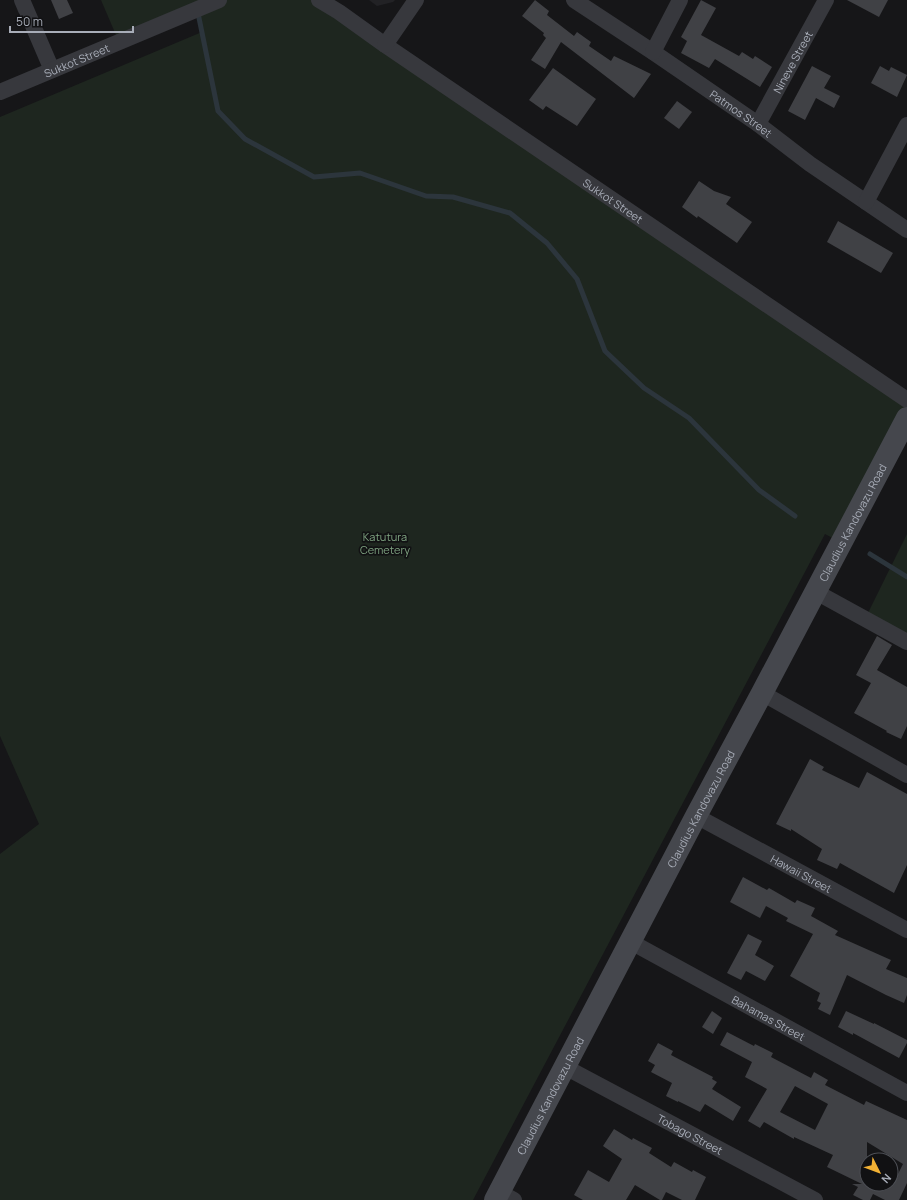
<svg xmlns="http://www.w3.org/2000/svg" width="907" height="1200" viewBox="0 0 907 1200" font-family="Manrope,sans-serif">
	<style>
		.built { fill: #222225 }
		.green { fill: #1e261f }
		.lines { fill: none; stroke-linecap: round; stroke-linejoin: round }
		.stream { stroke: #2c353c; stroke-width: 5 }
		.building { fill: #404145; fill-rule: evenodd }
		.street { stroke: #37383d; stroke-width: 16 }
		.secondary { stroke: #45474d; stroke-width: 22 }
		.labels { text-anchor: middle; dominant-baseline: central; stroke-width: 3.5; stroke-linejoin: round; paint-order: stroke }
		.street-label { font-size: 11px; fill: #a8adb8; stroke: #111113 }
		.park-label { font-size: 11px; fill: #7fa381; stroke: #111113 }
	</style>
	<rect width="100%" height="100%" fill="#161618"/>
	<!-- built -->
	<path class="built" d="M 369,0 L 395,0 L 393,2 L 377,6 Z"/>
	<!-- green -->
	<g class="green">
		<path d="M 101,0 L 224,0 L 119,42 Z"/>
		<path d="M 227,0 L 319,0 L 907,400 L 907,418 L 842,543 L 825,534 L 473,1200 L 0,1200 L 0,854 L 39,824 L 0,736 L 0,117 L 202,32 L 198,13 Z"/>
		<path d="M 907,534 L 907,634 L 868,613 Z"/>
	</g>
	<g class="lines">
		<!-- stream -->
		<g class="stream">
			<path d="M 198,13 L 218,111 L 245,139 L 314,177 L 360,173 L 426,196 L 453,197 L 510,213 L 547,243 L 577,279 L 605,351 L 644,388 L 689,418 L 759,490 L 795,516"/>
			<path d="M 870,554 L 907,577"/>
		</g>
	</g>
	<!-- building -->
	<g class="building">
		<path d="M 51,0 L 67,0 L 73,13 L 59,19 Z"/>
		<path d="M 535,0 L 549,11 L 547,15 L 574,36 L 577,32 L 591,42 L 589,46 L 611,61 L 614,56 L 651,74 L 634,98 L 561,42 L 545,69 L 531,60 L 546,38 L 543,35 L 544,33 L 522,16 Z"/>
		<path d="M 701,0 L 716,8 L 701,35 L 739,56 L 742,52 L 753,59 L 755,56 L 772,67 L 760,87 L 715,59 L 709,68 L 681,53 L 687,41 L 681,37 Z"/>
		<path d="M 847,0 L 888,0 L 879,17 Z"/>
		<path d="M 812,66 L 831,76 L 824,88 L 840,96 L 834,108 L 816,98 L 805,120 L 788,111 Z"/>
		<path d="M 880,66 L 889,71 L 891,67 L 907,75 L 897,97 L 871,83 Z"/>
		<path d="M 553,68 L 596,99 L 577,126 L 546,106 L 543,110 L 529,100 Z"/>
		<path d="M 677,101 L 692,112 L 679,129 L 664,118 Z"/>
		<path d="M 699,181 L 714,191 L 731,197 L 726,204 L 752,222 L 737,243 L 698,216 L 697,218 L 682,207 Z"/>
		<path d="M 838,221 L 893,253 L 881,273 L 827,242 Z"/>
		<path d="M 877,636 L 892,645 L 877,670 L 907,687 L 907,726 L 901,739 L 886,732 L 887,731 L 854,713 L 871,683 L 856,675 Z"/>
		<path d="M 810,759 L 824,767 L 822,770 L 859,788 L 867,772 L 907,794 L 907,865 L 894,893 L 840,863 L 837,869 L 817,860 L 822,849 L 791,829 L 791,831 L 776,824 Z"/>
		<path d="M 743,877 L 767,890 L 769,888 L 795,903 L 797,900 L 815,908 L 811,916 L 838,931 L 835,935 L 891,960 L 886,969 L 907,978 L 907,995 L 904,1003 L 886,995 L 847,975 L 830,1015 L 818,1009 L 821,1003 L 817,1001 L 820,993 L 790,976 L 813,934 L 786,921 L 788,918 L 766,906 L 760,918 L 730,902 Z"/>
		<path d="M 748,934 L 762,941 L 755,955 L 774,966 L 765,981 L 746,971 L 741,980 L 727,973 Z"/>
		<path d="M 712,1011 L 722,1018 L 713,1034 L 702,1027 Z"/>
		<path d="M 846,1011 L 874,1024 L 874,1023 L 907,1040 L 907,1043 L 899,1058 L 853,1033 L 853,1035 L 838,1027 Z"/>
		<path d="M 727,1032 L 754,1046 L 755,1044 L 773,1053 L 771,1057 L 811,1078 L 814,1072 L 828,1080 L 825,1085 L 864,1105 L 866,1101 L 907,1120 L 907,1183 L 899,1200 L 885,1200 L 873,1194 L 870,1200 L 863,1200 L 853,1195 L 858,1187 L 852,1184 L 862,1184 L 827,1167 L 833,1155 L 794,1137 L 794,1139 L 764,1122 L 760,1128 L 748,1121 L 767,1089 L 745,1077 L 752,1062 L 720,1045 ZM 795,1086 L 828,1104 L 815,1130 L 780,1112 ZM 867,1142 L 903,1164 L 893,1184 L 867,1184 Z"/>
		<path d="M 658,1043 L 673,1051 L 671,1055 L 713,1077 L 712,1079 L 717,1082 L 712,1089 L 741,1107 L 733,1121 L 705,1104 L 700,1112 L 678,1101 L 678,1102 L 666,1096 L 672,1083 L 651,1072 L 655,1065 L 648,1061 Z"/>
		<path d="M 614,1129 L 632,1140 L 633,1138 L 652,1148 L 649,1153 L 671,1167 L 674,1162 L 692,1172 L 693,1170 L 706,1177 L 695,1200 L 682,1200 L 666,1192 L 662,1200 L 660,1200 L 635,1185 L 626,1200 L 583,1200 L 574,1195 L 588,1170 L 609,1182 L 622,1159 L 603,1146 Z"/>
	</g>
	<g class="lines">
		<!-- street -->
		<g class="street">
			<path d="M 22,0 L 52,70"/>
			<path id="s1" d="M 319,0 L 339,12 L 385,45 L 907,400"/>
			<path id="s2" d="M 574,0 L 653,52 L 758,124 L 810,164 L 907,230"/>
			<path d="M 385,45 L 416,0"/>
			<path d="M 653,52 L 680,0"/>
			<path id="s3" d="M 0,92 L 219,0"/>
			<path id="s4" d="M 758,124 L 826,0"/>
			<path d="M 866,202 L 907,125"/>
			<path d="M 816,592 L 907,642"/>
			<path d="M 762,693 L 907,775"/>
			<path id="s5" d="M 696,816 L 907,930"/>
			<path id="s6" d="M 631,942 L 907,1093"/>
			<path id="s7" d="M 565,1067 L 815,1200"/>
			<path d="M 499,1192 L 514,1200"/>
		</g>
		<!-- secondary -->
		<path class="secondary" id="s8" d="M 495,1200 L 696,816 L 762,693 L 907,418"/>
	</g>
	<g class="labels">
		<!-- street labels -->
		<g class="street-label">
			<text stroke="none"><textPath href="#s3" startOffset="83">Sukkot Street</textPath></text>
			<text stroke="none"><textPath href="#s4" startOffset="71">Nineve Street</textPath></text>
			<text stroke="none"><textPath href="#s2" startOffset="202">Patmos Street</textPath></text>
			<text stroke="none"><textPath href="#s1" startOffset="356">Sukkot Street</textPath></text>
			<text stroke="none"><textPath href="#s8" startOffset="766">Claudius Kandovazu Road</textPath></text>
			<text stroke="none"><textPath href="#s8" startOffset="442">Claudius Kandovazu Road</textPath></text>
			<text stroke="none"><textPath href="#s5" startOffset="120">Hawaii Street</textPath></text>
			<text stroke="none"><textPath href="#s6" startOffset="157">Bahamas Street</textPath></text>
			<text stroke="none"><textPath href="#s8" startOffset="118">Claudius Kandovazu Road</textPath></text>
			<text stroke="none"><textPath href="#s7" startOffset="142">Tobago Street</textPath></text>
		</g>
		<!-- park labels -->
		<g class="park-label">
			<text x="385" y="536">Katutura<tspan x="385" dy="13">Cemetery</tspan></text>
		</g>
	</g>
	<!-- north arrow -->
	<g transform="translate(879 1172) rotate(132)"><circle r="19" fill="#111113" stroke="#4d4f55"/>
	<path d="M0-3L7 15L0 10L-7 15Z" fill="#f2b134"/>
	<text y="-6" font-size="11" font-weight="bold" text-anchor="middle" fill="#a8adb8">N</text>
	</g>
	<!-- scale -->
	<path d="M10 26v6h123v-6" fill="none" stroke="#a8adb8" stroke-width="2"/>
	<text x="16" y="26" font-size="12" fill="#a8adb8" stroke="#111113" stroke-width="3" paint-order="stroke">50 m</text>
</svg>
